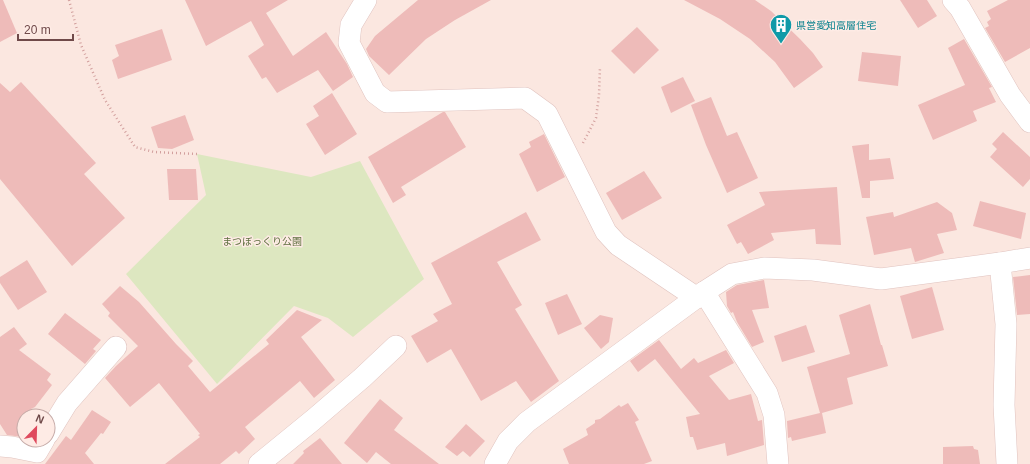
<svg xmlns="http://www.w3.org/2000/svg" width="1030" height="464" viewBox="0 0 1030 464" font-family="Helvetica,'Noto Sans JP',sans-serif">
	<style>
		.green { fill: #dde7c0 }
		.building { fill: #eebbb9 }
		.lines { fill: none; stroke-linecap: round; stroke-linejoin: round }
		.street-casing { stroke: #e0c3bf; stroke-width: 22 }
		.path { stroke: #d29f9d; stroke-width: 2.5; stroke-dasharray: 1 3; stroke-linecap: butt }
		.street { stroke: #fff; stroke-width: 21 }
		.labels { text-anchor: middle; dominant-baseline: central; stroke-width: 3; stroke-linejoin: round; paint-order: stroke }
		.culture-label { font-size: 10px; fill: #0d838f; stroke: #feebe5; text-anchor: start }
		.park-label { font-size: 10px; fill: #5e6f3f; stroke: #feebe5 }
	</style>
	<rect width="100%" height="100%" fill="#fbe7e0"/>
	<!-- green -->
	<path class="green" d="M 197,154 L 311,177 L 360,161 L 424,279 L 353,337 L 328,318 L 294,306 L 217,384 L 126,274 L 206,195 Z"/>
	<!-- building -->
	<g class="building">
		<path d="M 0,0 L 3,0 L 17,33 L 0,42 Z"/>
		<path d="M 185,0 L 288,0 L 266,13 L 293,56 L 326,32 L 347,64 L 353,77 L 333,91 L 318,70 L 277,93 L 266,77 L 262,79 L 248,56 L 264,45 L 251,21 L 206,46 Z"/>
		<path d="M 418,0 L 491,0 L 455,20 L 426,39 L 389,75 L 369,56 L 366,49 L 375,36 Z"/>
		<path d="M 684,0 L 755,0 L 771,11 L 800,39 L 813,53 L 823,67 L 794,88 L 775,62 L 750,39 L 720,19 Z"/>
		<path d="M 900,0 L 927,0 L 937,16 L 918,28 Z"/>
		<path d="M 1008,0 L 1030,0 L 1030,48 L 1005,62 L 985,28 L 989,26 L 987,22 L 991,19 L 987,11 Z"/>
		<path d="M 637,27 L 659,50 L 634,74 L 611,51 Z"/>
		<path d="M 162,29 L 172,60 L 118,79 L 112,60 L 119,56 L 115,45 Z"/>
		<path d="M 964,39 L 992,87 L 989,88 L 996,102 L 973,111 L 977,121 L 933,140 L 918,105 L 965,85 L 948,48 Z"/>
		<path d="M 862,52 L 901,56 L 898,86 L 858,81 Z"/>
		<path d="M 683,77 L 695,101 L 671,113 L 661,87 Z"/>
		<path d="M 21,82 L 96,163 L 84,174 L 125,218 L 72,266 L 0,179 L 0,83 L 10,92 Z"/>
		<path d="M 332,93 L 357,134 L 325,155 L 306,124 L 319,116 L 313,106 Z"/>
		<path d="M 711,97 L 727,136 L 737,132 L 758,178 L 727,193 L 706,145 L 691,105 Z"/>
		<path d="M 443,112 L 445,112 L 466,147 L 401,187 L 406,195 L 393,203 L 368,157 Z"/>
		<path d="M 185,115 L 194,140 L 172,149 L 158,148 L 151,127 Z"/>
		<path d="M 1003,132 L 1030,157 L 1030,179 L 1023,187 L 990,157 L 997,149 L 992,144 Z"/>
		<path d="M 544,134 L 565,177 L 537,192 L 519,154 L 531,147 L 529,142 Z"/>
		<path d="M 869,144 L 869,160 L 890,158 L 894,179 L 870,181 L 870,198 L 862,198 L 852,146 Z"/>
		<path d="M 167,169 L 196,169 L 198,200 L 169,200 Z"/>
		<path d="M 644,171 L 662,198 L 622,220 L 606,193 Z"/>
		<path d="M 837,187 L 841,245 L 816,244 L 815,229 L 771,233 L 774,240 L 748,254 L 741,242 L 737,244 L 727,225 L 765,205 L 759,192 Z"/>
		<path d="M 980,201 L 1026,213 L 1021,239 L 973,226 Z"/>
		<path d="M 937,202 L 952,213 L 957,230 L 937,234 L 944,253 L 915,262 L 911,248 L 874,255 L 866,217 L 893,212 L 894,217 Z"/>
		<path d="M 526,212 L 541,240 L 497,262 L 522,305 L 515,309 L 559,381 L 531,402 L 516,381 L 481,401 L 451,349 L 427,363 L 411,336 L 438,321 L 433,314 L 452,304 L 431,263 Z"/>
		<path d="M 27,260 L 47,292 L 18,310 L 0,283 L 0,277 Z"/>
		<path d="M 1030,275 L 1030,314 L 1017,315 L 1013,277 Z"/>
		<path d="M 764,280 L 769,308 L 752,310 L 764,342 L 752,347 L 737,322 L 733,312 L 731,313 L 727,306 L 726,292 L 737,285 Z"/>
		<path d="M 120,286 L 139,302 L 176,344 L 193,361 L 188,366 L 210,392 L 269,344 L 266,340 L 297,310 L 322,320 L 301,337 L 335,380 L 314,398 L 300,381 L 245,427 L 255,439 L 239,454 L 236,451 L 220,464 L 165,464 L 200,437 L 198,435 L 200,434 L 159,383 L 130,407 L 105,378 L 116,366 L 138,346 L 108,316 L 110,313 L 102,304 Z"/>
		<path d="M 932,287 L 944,330 L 912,339 L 900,296 Z"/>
		<path d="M 567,294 L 582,324 L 558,335 L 545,303 Z"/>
		<path d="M 870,304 L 881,345 L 882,345 L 888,366 L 847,378 L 853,404 L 822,413 L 826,433 L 792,441 L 791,437 L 788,438 L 787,421 L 820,413 L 807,367 L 850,354 L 839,315 Z"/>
		<path d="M 65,313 L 101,340 L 93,349 L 96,351 L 85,364 L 48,334 Z"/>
		<path d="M 600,315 L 613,318 L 609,342 L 601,349 L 584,328 Z"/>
		<path d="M 806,325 L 815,352 L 782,362 L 774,336 Z"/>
		<path d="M 14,327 L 27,344 L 19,350 L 51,374 L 47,380 L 52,385 L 35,407 L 31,409 L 35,416 L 24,416 L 24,436 L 23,437 L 7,435 L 0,424 L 0,337 Z"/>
		<path d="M 659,340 L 681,369 L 694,358 L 698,363 L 726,350 L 734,363 L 709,376 L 729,400 L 751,394 L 758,421 L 762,420 L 764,445 L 727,456 L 725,443 L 697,450 L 693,437 L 690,437 L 686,417 L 700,414 L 655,359 L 638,372 L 630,361 Z"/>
		<path d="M 380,399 L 403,418 L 394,430 L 439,464 L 391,464 L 376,452 L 367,463 L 344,443 Z"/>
		<path d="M 628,403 L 639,420 L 635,422 L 652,461 L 644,464 L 569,464 L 563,449 L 588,435 L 586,429 L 595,423 L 595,420 L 600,419 L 619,405 L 621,407 Z"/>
		<path d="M 92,410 L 111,422 L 103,434 L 101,433 L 85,453 L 94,464 L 45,464 L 66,436 L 71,440 Z"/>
		<path d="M 466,424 L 485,441 L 470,457 L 463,451 L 457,456 L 445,447 Z"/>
		<path d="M 320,438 L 342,464 L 293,464 L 304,453 L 303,451 Z"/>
		<path d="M 973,446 L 974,449 L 978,450 L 980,464 L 943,464 L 943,447 Z"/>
	</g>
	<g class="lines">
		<!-- street casing -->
		<g class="street-casing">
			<g id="street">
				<path d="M 366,0 L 351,25 L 349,43 L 375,93 L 387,102 L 525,98 L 547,114 L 606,232 L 618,245 L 697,298"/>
				<path d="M 953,0 L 960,8 L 1010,95 L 1030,122"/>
				<path d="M 1000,263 L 1006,324 L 1004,405 L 1007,464"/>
				<path d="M 704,292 L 767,393 L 774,415 L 778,464"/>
				<path d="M 48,434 L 67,403 L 116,347"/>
				<path d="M 0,446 L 12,447 L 37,452 L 44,440"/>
				<path d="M 259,464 L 313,420 L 362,378 L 396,346"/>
				<path d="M 495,464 L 508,441 L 527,422 L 704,292 L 732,274 L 764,268 L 813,270 L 881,279 L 1000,263 L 1030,258"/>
			</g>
		</g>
		<!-- path -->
		<g class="path">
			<path d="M 69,0 L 81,45 L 105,100 L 135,147 L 154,152 L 197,154"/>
			<path d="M 583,143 L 596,118 L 599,95 L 600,67"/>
		</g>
		<!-- street -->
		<use href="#street" class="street"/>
	</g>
	<!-- icons -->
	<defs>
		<g id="building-pin" transform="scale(1.15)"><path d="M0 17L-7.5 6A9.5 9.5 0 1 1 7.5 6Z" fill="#0f9aa8" stroke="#feebe5"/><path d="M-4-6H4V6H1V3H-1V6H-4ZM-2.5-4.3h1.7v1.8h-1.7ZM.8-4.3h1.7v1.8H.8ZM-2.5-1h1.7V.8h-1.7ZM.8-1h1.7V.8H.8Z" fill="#fff"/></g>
	</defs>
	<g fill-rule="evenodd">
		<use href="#building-pin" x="781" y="25"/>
	</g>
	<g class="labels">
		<!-- culture labels -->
		<g class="culture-label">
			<text x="796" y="25">県営愛知高層住宅</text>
		</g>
		<!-- park labels -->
		<g class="park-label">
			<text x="262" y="241">まつぼっくり公園</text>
		</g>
	</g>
	<!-- north arrow -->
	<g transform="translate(36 428) rotate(23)"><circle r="19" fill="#feebe5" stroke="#c5aaa7"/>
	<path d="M0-3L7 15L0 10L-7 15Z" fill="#df4a5e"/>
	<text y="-6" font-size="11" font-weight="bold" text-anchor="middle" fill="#6f4949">N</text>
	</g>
	<!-- scale -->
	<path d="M18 34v6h55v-6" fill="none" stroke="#6f4949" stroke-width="2"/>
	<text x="24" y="34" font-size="12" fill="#6f4949" stroke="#feebe5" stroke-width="3" paint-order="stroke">20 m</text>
</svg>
